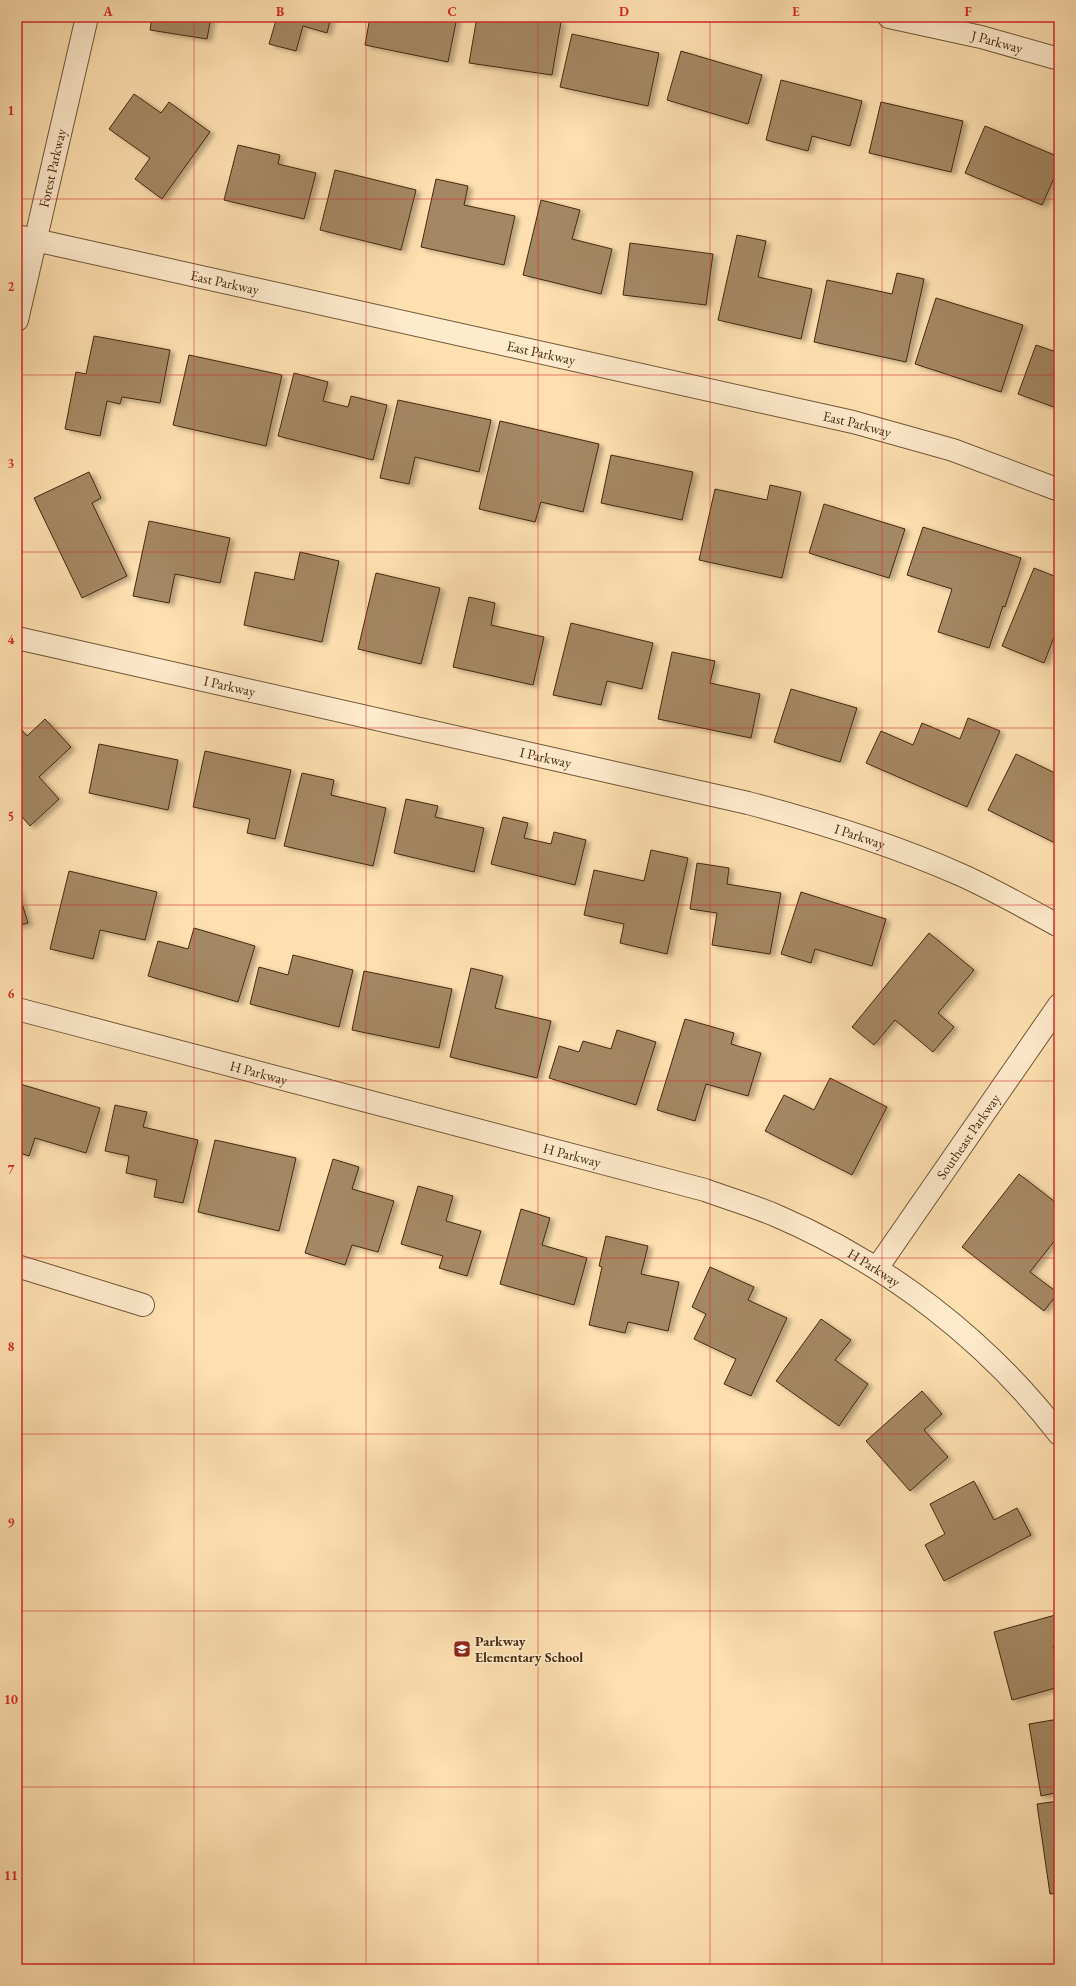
<svg xmlns="http://www.w3.org/2000/svg" width="1076" height="1986" viewBox="0 0 1076 1986" font-family="'EB Garamond',serif">
	<style>
		.building { fill: #a48863; stroke: #442a0f; filter: url(#shadow) }
		.lines { fill: none; stroke-linecap: round; stroke-linejoin: round }
		.minor-casing { stroke: #725737; stroke-width: 24 }
		.minor { stroke: #feeacc; stroke-width: 22 }
		.grid { fill: none; stroke: #d62828; stroke-width: 1; stroke-opacity: 0.55 }
		.labels { text-anchor: middle; dominant-baseline: central; stroke-width: 3; stroke-linejoin: round; paint-order: stroke }
		.street-label { font-size: 14px; fill: #442a0f; stroke: #feeacc }
		.poi-label { font-size: 14px; font-weight: bold; fill: #442a0f; stroke: #feeacc; text-anchor: start }
		.neatline { fill: none; stroke: #d62828; stroke-width: 1.5 }
		.grid-label { font-size: 13px; text-anchor: middle; font-weight: bold; fill: #d62828 }
	</style>
	<defs>
		<filter id="shadow"><feDropShadow dx="4.5" dy="2.5" stdDeviation="2" flood-color="#0004"/></filter>
	</defs>
	<rect width="100%" height="100%" fill="#fddfb0"/>
	<filter id="stains"><feTurbulence type="fractalNoise" baseFrequency=".005" numOctaves="4"/><feColorMatrix values="0 0 0 0 .2 0 0 0 0 .09 0 0 0 0 .02 0 0 0 .5 -.17"/></filter>
	<radialGradient id="worn" r=".72"><stop offset=".6" stop-color="#630" stop-opacity="0"/><stop offset="1" stop-color="#630" stop-opacity=".3"/></radialGradient>
	<!-- building -->
	<g class="building">
		<path d="M 152,17 L 211,17 L 207,39 L 150,30 Z"/>
		<path d="M 277,17 L 331,17 L 327,33 L 303,26 L 296,51 L 269,44 Z"/>
		<path d="M 370,17 L 457,17 L 448,62 L 365,45 Z"/>
		<path d="M 477,17 L 530,17 L 561,22 L 552,75 L 469,63 Z"/>
		<path d="M 572,34 L 659,53 L 648,106 L 560,87 Z"/>
		<path d="M 681,51 L 762,75 L 748,124 L 667,100 Z"/>
		<path d="M 781,80 L 862,101 L 850,146 L 812,136 L 808,151 L 766,140 Z"/>
		<path d="M 134,94 L 161,113 L 169,102 L 210,132 L 162,199 L 135,179 L 150,158 L 109,129 Z"/>
		<path d="M 881,102 L 963,121 L 951,172 L 869,153 Z"/>
		<path d="M 985,126 L 1059,157 L 1059,167 L 1042,205 L 965,173 Z"/>
		<path d="M 238,145 L 280,155 L 278,164 L 316,173 L 304,219 L 224,200 Z"/>
		<path d="M 335,170 L 416,190 L 401,250 L 320,230 Z"/>
		<path d="M 436,179 L 468,186 L 464,205 L 515,216 L 504,265 L 421,247 Z"/>
		<path d="M 541,200 L 580,210 L 572,239 L 612,249 L 601,294 L 523,275 Z"/>
		<path d="M 737,235 L 766,241 L 758,277 L 812,289 L 801,339 L 718,320 Z"/>
		<path d="M 630,243 L 713,254 L 706,305 L 623,295 Z"/>
		<path d="M 897,273 L 924,279 L 906,362 L 814,342 L 827,280 L 892,294 Z"/>
		<path d="M 936,298 L 1023,325 L 1001,392 L 915,364 Z"/>
		<path d="M 94,336 L 170,350 L 160,403 L 122,397 L 120,404 L 107,401 L 100,436 L 65,429 L 76,372 L 86,374 Z"/>
		<path d="M 1036,345 L 1059,353 L 1059,409 L 1018,394 Z"/>
		<path d="M 189,355 L 282,375 L 266,446 L 173,425 Z"/>
		<path d="M 294,373 L 328,382 L 323,401 L 348,407 L 351,396 L 387,405 L 373,460 L 278,436 Z"/>
		<path d="M 398,400 L 491,420 L 479,472 L 415,457 L 409,484 L 380,478 Z"/>
		<path d="M 500,421 L 599,444 L 583,512 L 541,502 L 535,522 L 479,509 Z"/>
		<path d="M 611,455 L 693,472 L 682,520 L 601,503 Z"/>
		<path d="M 89,472 L 101,498 L 92,503 L 127,576 L 82,598 L 34,498 Z"/>
		<path d="M 770,485 L 801,492 L 782,578 L 699,560 L 715,489 L 767,500 Z"/>
		<path d="M 824,504 L 905,529 L 889,578 L 809,553 Z"/>
		<path d="M 149,521 L 230,538 L 220,583 L 175,574 L 169,603 L 133,596 Z"/>
		<path d="M 923,527 L 1021,558 L 1005,607 L 1003,606 L 989,648 L 938,632 L 952,589 L 907,575 Z"/>
		<path d="M 300,552 L 339,561 L 322,642 L 244,625 L 255,572 L 294,580 Z"/>
		<path d="M 1034,568 L 1059,578 L 1059,633 L 1056,632 L 1044,663 L 1002,646 Z"/>
		<path d="M 376,573 L 440,588 L 421,664 L 358,649 Z"/>
		<path d="M 469,597 L 495,603 L 491,625 L 544,637 L 533,685 L 453,667 Z"/>
		<path d="M 571,623 L 653,643 L 642,689 L 607,681 L 601,705 L 553,695 Z"/>
		<path d="M 672,652 L 715,661 L 710,683 L 760,694 L 751,738 L 658,719 Z"/>
		<path d="M 791,689 L 857,708 L 840,762 L 774,742 Z"/>
		<path d="M 968,718 L 1000,731 L 967,807 L 866,763 L 881,731 L 913,745 L 922,723 L 960,739 Z"/>
		<path d="M 45,719 L 71,747 L 39,777 L 59,799 L 30,826 L 17,811 L 17,733 L 21,729 L 27,736 Z"/>
		<path d="M 99,744 L 178,760 L 168,810 L 89,793 Z"/>
		<path d="M 205,751 L 291,770 L 275,839 L 247,833 L 250,819 L 193,807 Z"/>
		<path d="M 1016,754 L 1059,775 L 1059,845 L 988,810 Z"/>
		<path d="M 302,773 L 334,780 L 331,795 L 386,808 L 373,866 L 284,846 Z"/>
		<path d="M 406,799 L 438,806 L 435,817 L 484,828 L 474,872 L 394,853 Z"/>
		<path d="M 503,817 L 528,823 L 524,838 L 551,844 L 554,832 L 586,840 L 575,885 L 491,864 Z"/>
		<path d="M 651,850 L 688,858 L 667,954 L 620,943 L 624,924 L 584,915 L 594,870 L 644,881 Z"/>
		<path d="M 697,863 L 729,868 L 727,884 L 781,893 L 770,954 L 712,945 L 717,913 L 690,909 Z"/>
		<path d="M 69,871 L 157,892 L 145,940 L 100,930 L 93,959 L 50,949 Z"/>
		<path d="M 17,887 L 28,923 L 17,926 Z"/>
		<path d="M 801,892 L 886,919 L 872,966 L 815,949 L 811,963 L 781,954 Z"/>
		<path d="M 194,928 L 255,946 L 238,1002 L 148,976 L 158,941 L 188,949 Z"/>
		<path d="M 929,933 L 974,970 L 938,1013 L 954,1027 L 933,1052 L 895,1020 L 874,1045 L 852,1027 Z"/>
		<path d="M 293,955 L 353,970 L 339,1027 L 250,1004 L 259,967 L 288,975 Z"/>
		<path d="M 471,968 L 503,976 L 495,1008 L 551,1021 L 537,1078 L 450,1057 Z"/>
		<path d="M 364,971 L 452,989 L 439,1048 L 352,1030 Z"/>
		<path d="M 685,1019 L 734,1033 L 731,1044 L 761,1053 L 748,1096 L 706,1084 L 695,1121 L 657,1110 Z"/>
		<path d="M 617,1030 L 656,1042 L 636,1105 L 549,1078 L 559,1046 L 579,1052 L 583,1041 L 611,1049 Z"/>
		<path d="M 830,1078 L 887,1107 L 852,1175 L 765,1131 L 784,1095 L 814,1110 Z"/>
		<path d="M 20,1084 L 100,1108 L 86,1153 L 35,1138 L 29,1156 L 17,1152 L 17,1092 Z"/>
		<path d="M 115,1105 L 147,1112 L 143,1127 L 198,1140 L 183,1203 L 154,1197 L 157,1180 L 126,1173 L 129,1156 L 105,1151 Z"/>
		<path d="M 215,1140 L 296,1158 L 279,1231 L 198,1212 Z"/>
		<path d="M 333,1159 L 359,1167 L 352,1189 L 394,1201 L 378,1252 L 352,1245 L 345,1265 L 305,1253 Z"/>
		<path d="M 1019,1174 L 1059,1205 L 1059,1235 L 1030,1272 L 1058,1293 L 1044,1311 L 962,1247 Z"/>
		<path d="M 418,1186 L 453,1196 L 446,1221 L 481,1231 L 467,1276 L 439,1268 L 443,1256 L 401,1244 Z"/>
		<path d="M 521,1209 L 550,1218 L 542,1245 L 587,1258 L 574,1305 L 500,1284 Z"/>
		<path d="M 606,1236 L 648,1246 L 641,1274 L 679,1282 L 668,1331 L 628,1322 L 625,1333 L 589,1325 L 602,1267 L 599,1266 Z"/>
		<path d="M 710,1267 L 754,1287 L 748,1300 L 787,1318 L 751,1396 L 724,1384 L 736,1359 L 694,1339 L 706,1314 L 692,1307 Z"/>
		<path d="M 821,1319 L 851,1340 L 835,1360 L 868,1384 L 839,1426 L 776,1381 Z"/>
		<path d="M 922,1391 L 942,1414 L 924,1430 L 948,1457 L 910,1491 L 866,1441 Z"/>
		<path d="M 974,1481 L 994,1520 L 1017,1508 L 1031,1535 L 944,1581 L 925,1545 L 945,1534 L 930,1504 Z"/>
		<path d="M 1059,1614 L 1059,1644 L 1053,1646 L 1059,1668 L 1059,1687 L 1012,1700 L 994,1632 Z"/>
		<path d="M 1059,1719 L 1059,1792 L 1041,1796 L 1029,1724 Z"/>
		<path d="M 1059,1801 L 1059,1893 L 1050,1894 L 1037,1804 Z"/>
	</g>
	<g class="lines">
		<!-- minor casing -->
		<g class="minor-casing">
			<g id="minor">
				<path id="s1" d="M 889,17 L 981,37 L 1059,59"/>
				<path id="s2" d="M 17,236 L 853,422 L 953,450 L 1059,490"/>
				<path id="s3" d="M 17,320 L 87,17"/>
				<path id="s4" d="M 17,638 L 748,803 C 820,822 891,844 959,874 C 993,889 1026,908 1059,926"/>
				<path id="s5" d="M 17,1009 L 705,1190 C 729,1199 754,1206 777,1216 C 886,1263 986,1339 1059,1434"/>
				<path d="M 17,1266 L 143,1305"/>
				<path id="s6" d="M 877,1268 L 1059,1005"/>
			</g>
		</g>
		<!-- minor -->
		<use href="#minor" class="minor"/>
	</g>
	<!-- grid -->
	<path class="grid" d="M 194,17 L 194,1969M 366,17 L 366,1969M 538,17 L 538,1969M 710,17 L 710,1969M 882,17 L 882,1969M 17,199 L 1059,199M 17,375 L 1059,375M 17,552 L 1059,552M 17,728 L 1059,728M 17,905 L 1059,905M 17,1081 L 1059,1081M 17,1258 L 1059,1258M 17,1434 L 1059,1434M 17,1611 L 1059,1611M 17,1787 L 1059,1787"/>
	<!-- icons -->
	<defs>
		<g id="school-square" transform="scale(0.9)"><rect x="-9" y="-9" width="18" height="18" rx="4" fill="#8f2418" stroke="#feeacc"/><path d="M0-5L7-2L0 1L-7-2ZM-4 1L0 2.5L4 1V4Q0 6-4 4Z" fill="#fff"/></g>
	</defs>
	<g fill-rule="evenodd">
		<use href="#school-square" x="462" y="1649"/>
	</g>
	<g class="labels">
		<!-- street labels -->
		<g class="street-label">
			<text stroke="none"><textPath href="#s1" startOffset="111">J Parkway</textPath></text>
			<text stroke="none"><textPath href="#s3" startOffset="156">Forest Parkway</textPath></text>
			<text stroke="none"><textPath href="#s2" startOffset="213">East Parkway</textPath></text>
			<text stroke="none"><textPath href="#s2" startOffset="537">East Parkway</textPath></text>
			<text stroke="none"><textPath href="#s2" startOffset="861">East Parkway</textPath></text>
			<text stroke="none"><textPath href="#s4" startOffset="218">I Parkway</textPath></text>
			<text stroke="none"><textPath href="#s4" startOffset="542">I Parkway</textPath></text>
			<text stroke="none"><textPath href="#s4" startOffset="866">I Parkway</textPath></text>
			<text stroke="none"><textPath href="#s5" startOffset="250">H Parkway</textPath></text>
			<text stroke="none"><textPath href="#s6" startOffset="160">Southeast Parkway</textPath></text>
			<text stroke="none"><textPath href="#s5" startOffset="574">H Parkway</textPath></text>
			<text stroke="none"><textPath href="#s5" startOffset="898">H Parkway</textPath></text>
		</g>
		<!-- poi labels -->
		<g class="poi-label">
			<text x="475" y="1641">Parkway<tspan x="475" dy="16">Elementary School</tspan></text>
		</g>
	</g>
	<!-- margin -->
	<rect width="1076" height="1986" fill="none" stroke="#fddfb0" stroke-width="44"/>
	<rect x="22" y="22" width="1032" height="1942" class="neatline"/>
	<g class="grid-label">
		<text x="108" y="16">A</text>
		<text x="280" y="16">B</text>
		<text x="452" y="16">C</text>
		<text x="624" y="16">D</text>
		<text x="796" y="16">E</text>
		<text x="968" y="16">F</text>
		<text x="11" y="115">1</text>
		<text x="11" y="291">2</text>
		<text x="11" y="468">3</text>
		<text x="11" y="644">4</text>
		<text x="11" y="821">5</text>
		<text x="11" y="998">6</text>
		<text x="11" y="1174">7</text>
		<text x="11" y="1351">8</text>
		<text x="11" y="1527">9</text>
		<text x="11" y="1704">10</text>
		<text x="11" y="1880">11</text>
	</g>
	<rect width="100%" height="100%" filter="url(#stains)"/>
	<rect width="100%" height="100%" fill="url(#worn)"/>
</svg>
